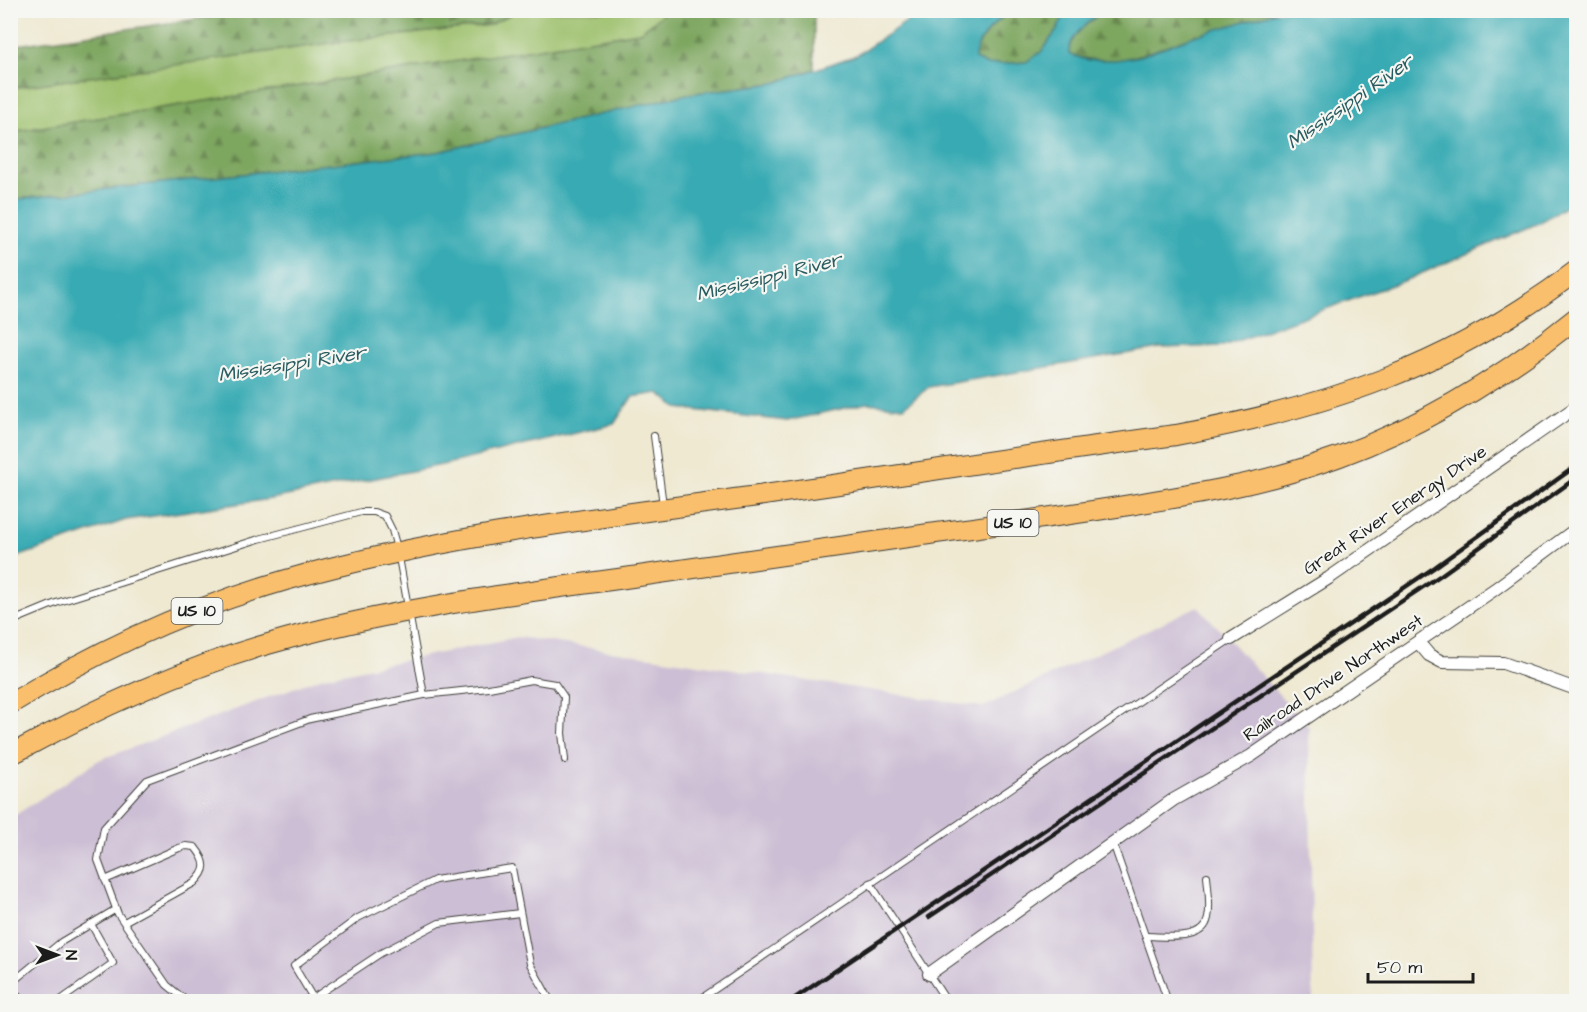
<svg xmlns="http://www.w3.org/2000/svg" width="1587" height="1012" viewBox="0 0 1587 1012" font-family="'Architects Daughter',sans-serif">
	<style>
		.industrial { fill: #ccbed4 }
		.grass { fill: #9cc06b; stroke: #5c6e44; stroke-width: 1.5 }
		.forest { fill: url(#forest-firs); stroke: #4c613e; stroke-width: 1.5 }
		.water { fill: #39aab3; stroke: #2a6368; stroke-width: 1.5 }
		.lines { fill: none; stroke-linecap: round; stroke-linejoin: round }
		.service-casing { stroke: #3c3b37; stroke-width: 8 }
		.minor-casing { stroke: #3c3b37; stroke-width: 14 }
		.trunk-casing { stroke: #3c3b37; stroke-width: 22 }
		.service { stroke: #fff; stroke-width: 6 }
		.minor { stroke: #fff; stroke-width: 12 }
		.trunk { stroke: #f9bf6d; stroke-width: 20 }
		.rail { stroke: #1c1c1c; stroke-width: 4.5 }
		.labels { text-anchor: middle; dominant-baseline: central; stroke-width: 4.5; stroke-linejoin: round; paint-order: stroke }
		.shield { fill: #f6f6f2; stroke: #5d5d5c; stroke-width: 1.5 }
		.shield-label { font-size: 16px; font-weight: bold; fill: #1c1c1c }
		.street-label { font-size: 18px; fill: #1c1c1c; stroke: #f6f6f2 }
		.water-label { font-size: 20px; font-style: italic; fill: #295c60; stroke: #f6f6f2 }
	</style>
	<defs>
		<pattern id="forest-firs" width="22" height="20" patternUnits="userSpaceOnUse" patternTransform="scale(1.5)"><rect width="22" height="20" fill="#7da65f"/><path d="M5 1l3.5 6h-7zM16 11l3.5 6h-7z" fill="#66864e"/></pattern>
	</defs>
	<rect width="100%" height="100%" fill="#f6f6f2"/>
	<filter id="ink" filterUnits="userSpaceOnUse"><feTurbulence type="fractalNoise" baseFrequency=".0167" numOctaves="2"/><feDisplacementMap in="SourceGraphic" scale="12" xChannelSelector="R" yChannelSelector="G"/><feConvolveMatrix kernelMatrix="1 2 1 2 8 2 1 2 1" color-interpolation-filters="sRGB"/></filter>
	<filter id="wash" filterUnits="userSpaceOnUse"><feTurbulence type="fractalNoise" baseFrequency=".008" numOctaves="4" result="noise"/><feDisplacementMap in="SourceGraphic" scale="24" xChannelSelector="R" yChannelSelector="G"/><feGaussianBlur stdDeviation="1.35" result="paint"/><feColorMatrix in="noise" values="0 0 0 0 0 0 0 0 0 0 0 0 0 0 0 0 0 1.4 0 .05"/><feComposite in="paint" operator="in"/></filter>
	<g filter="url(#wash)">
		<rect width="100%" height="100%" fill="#efe9d2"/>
		<!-- industrial -->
		<path class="industrial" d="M 1198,606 L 1309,727 L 1313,1001 L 11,1002 L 11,818 L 99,760 L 323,677 L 518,637 L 983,707 Z"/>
		<!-- grass -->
		<path class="grass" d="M 512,11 L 667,11 L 640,32 L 11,132 L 11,88 L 330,43 L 490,25 L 509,15 Z"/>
		<!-- forest -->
		<g class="forest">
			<path d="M 251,11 L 251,10 L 512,11 L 509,15 L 490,25 L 330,43 L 11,88 L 11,46 Z"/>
			<path d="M 667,11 L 814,11 L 814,69 L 775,83 L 688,94 L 438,152 L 11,200 L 11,132 L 640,32 Z"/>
			<path d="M 1009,11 L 1066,11 L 1057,30 L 1041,52 L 1026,62 L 987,65 L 974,59 C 976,39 995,24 1009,11 Z"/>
			<path d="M 1103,11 L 1279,11 C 1254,21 1225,27 1199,35 C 1152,49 1119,72 1069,54 C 1068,36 1090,21 1103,11 Z"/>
		</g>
		<!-- water -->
		<path class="water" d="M 922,11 L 1009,11 C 995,24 975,39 975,59 L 987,65 L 1026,62 L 1041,52 L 1057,30 L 1066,11 L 1103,11 C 1090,21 1068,36 1069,54 L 1087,60 L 1117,60 L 1140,56 L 1194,36 L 1279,11 L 1576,11 L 1576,200 L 1541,222 L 1406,280 L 1223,346 L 1160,348 L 929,387 L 904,407 L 867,403 L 787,421 L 677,408 L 659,393 L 632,397 L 614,424 L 442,465 L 271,499 L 126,520 L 11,559 L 11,200 L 438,152 L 688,94 L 775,83 L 857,55 Z"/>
	</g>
	<g filter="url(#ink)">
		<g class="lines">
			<!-- service casing -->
			<g class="service-casing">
				<g id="service">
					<path d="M 654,436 L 663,505"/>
					<path d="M 10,622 L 56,603 L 259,539 L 361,512 L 374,512 L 385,516 L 392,530 L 398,552 L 424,695"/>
					<path d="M 1113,843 L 1168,1002"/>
					<path d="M 105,880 L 179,848 L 186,846 L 195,847 C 207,862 208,870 194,883 L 124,922"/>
					<path d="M 870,883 L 947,1002"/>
					<path d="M 1146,936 C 1165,936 1203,943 1208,918 C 1211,905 1208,889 1207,876"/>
					<path d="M 10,984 L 61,942 L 116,909"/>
					<path d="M 10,986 L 23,1002"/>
					<path d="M 313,998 L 381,953 L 439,923 L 520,913"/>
					<path d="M 58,1002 L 113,963 L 91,924"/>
					<path d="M 188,1002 L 167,985 L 118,914 L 98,860 L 104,828 L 147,780 L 310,719 L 424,695 L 489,688 L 531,680 L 555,684 L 564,697 L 562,733 L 565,760"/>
					<path d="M 297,1002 L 313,998 L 294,966 L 358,918 L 435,880 L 512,868 L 530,964 L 551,1002"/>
					<path d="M 696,1002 L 1231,639"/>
				</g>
			</g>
			<!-- minor casing -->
			<g class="minor-casing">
				<g id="minor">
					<path d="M 1231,639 L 1329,578 L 1576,407"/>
					<path d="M 1418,642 L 1429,655 L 1442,662 L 1503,663 L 1576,689"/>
					<path d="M 929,974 L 1173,800 L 1251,756 L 1495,589 L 1576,529"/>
				</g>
			</g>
			<!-- trunk casing -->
			<g class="trunk-casing">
				<g id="trunk">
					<path d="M 10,704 C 96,651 190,608 286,580 C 437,537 595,518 750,497 C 892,477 1034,454 1176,435 C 1329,407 1451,366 1576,271"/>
					<path d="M 10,755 C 93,710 178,670 268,644 C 382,611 500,595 618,579 C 721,565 825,549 929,534 C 1000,524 1071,515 1142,503 C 1199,494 1256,484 1311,466 C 1409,435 1497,382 1576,318"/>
				</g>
			</g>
			<!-- service -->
			<use href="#service" class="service"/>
			<!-- minor -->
			<use href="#minor" class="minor"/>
			<!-- trunk -->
			<use href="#trunk" class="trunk"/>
			<!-- rail -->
			<g class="rail">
				<path d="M 929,917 L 1441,575 L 1576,478"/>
				<path d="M 789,1002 L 1435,567 L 1576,466"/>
			</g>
		</g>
	</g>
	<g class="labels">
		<!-- shield labels -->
		<g class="shield">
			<rect x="987.5" y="510" width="51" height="26" rx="4.5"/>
			<rect x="171.5" y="598" width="51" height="26" rx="4.5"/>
		</g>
		<g class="shield-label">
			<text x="1013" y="523">US 10</text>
			<text x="197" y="611">US 10</text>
		</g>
		<!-- street labels -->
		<g class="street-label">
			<text transform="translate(1395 510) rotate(-34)">Great River Energy Drive</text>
			<text transform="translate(1333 678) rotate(-34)">Railroad Drive Northwest</text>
		</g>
		<!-- water labels -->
		<g class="water-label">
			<text transform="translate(1350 102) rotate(-35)">Mississippi River</text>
			<text transform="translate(769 277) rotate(-14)">Mississippi River</text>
			<text transform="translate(292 364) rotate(-9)">Mississippi River</text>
		</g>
	</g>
	<!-- margin -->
	<rect width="1587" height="1012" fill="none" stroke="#f6f6f2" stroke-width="36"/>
	<!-- north arrow -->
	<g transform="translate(57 955) rotate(90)" stroke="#f6f6f2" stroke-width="4.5" paint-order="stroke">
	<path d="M0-4.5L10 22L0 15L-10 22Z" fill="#1c1c1c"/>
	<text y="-9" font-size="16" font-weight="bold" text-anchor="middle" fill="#1c1c1c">N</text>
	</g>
	<!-- scale -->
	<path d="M1368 973v9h105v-9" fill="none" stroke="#1c1c1c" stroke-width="3"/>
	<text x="1377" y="973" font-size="18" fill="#1c1c1c" stroke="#f6f6f2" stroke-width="4.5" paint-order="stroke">50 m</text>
</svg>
